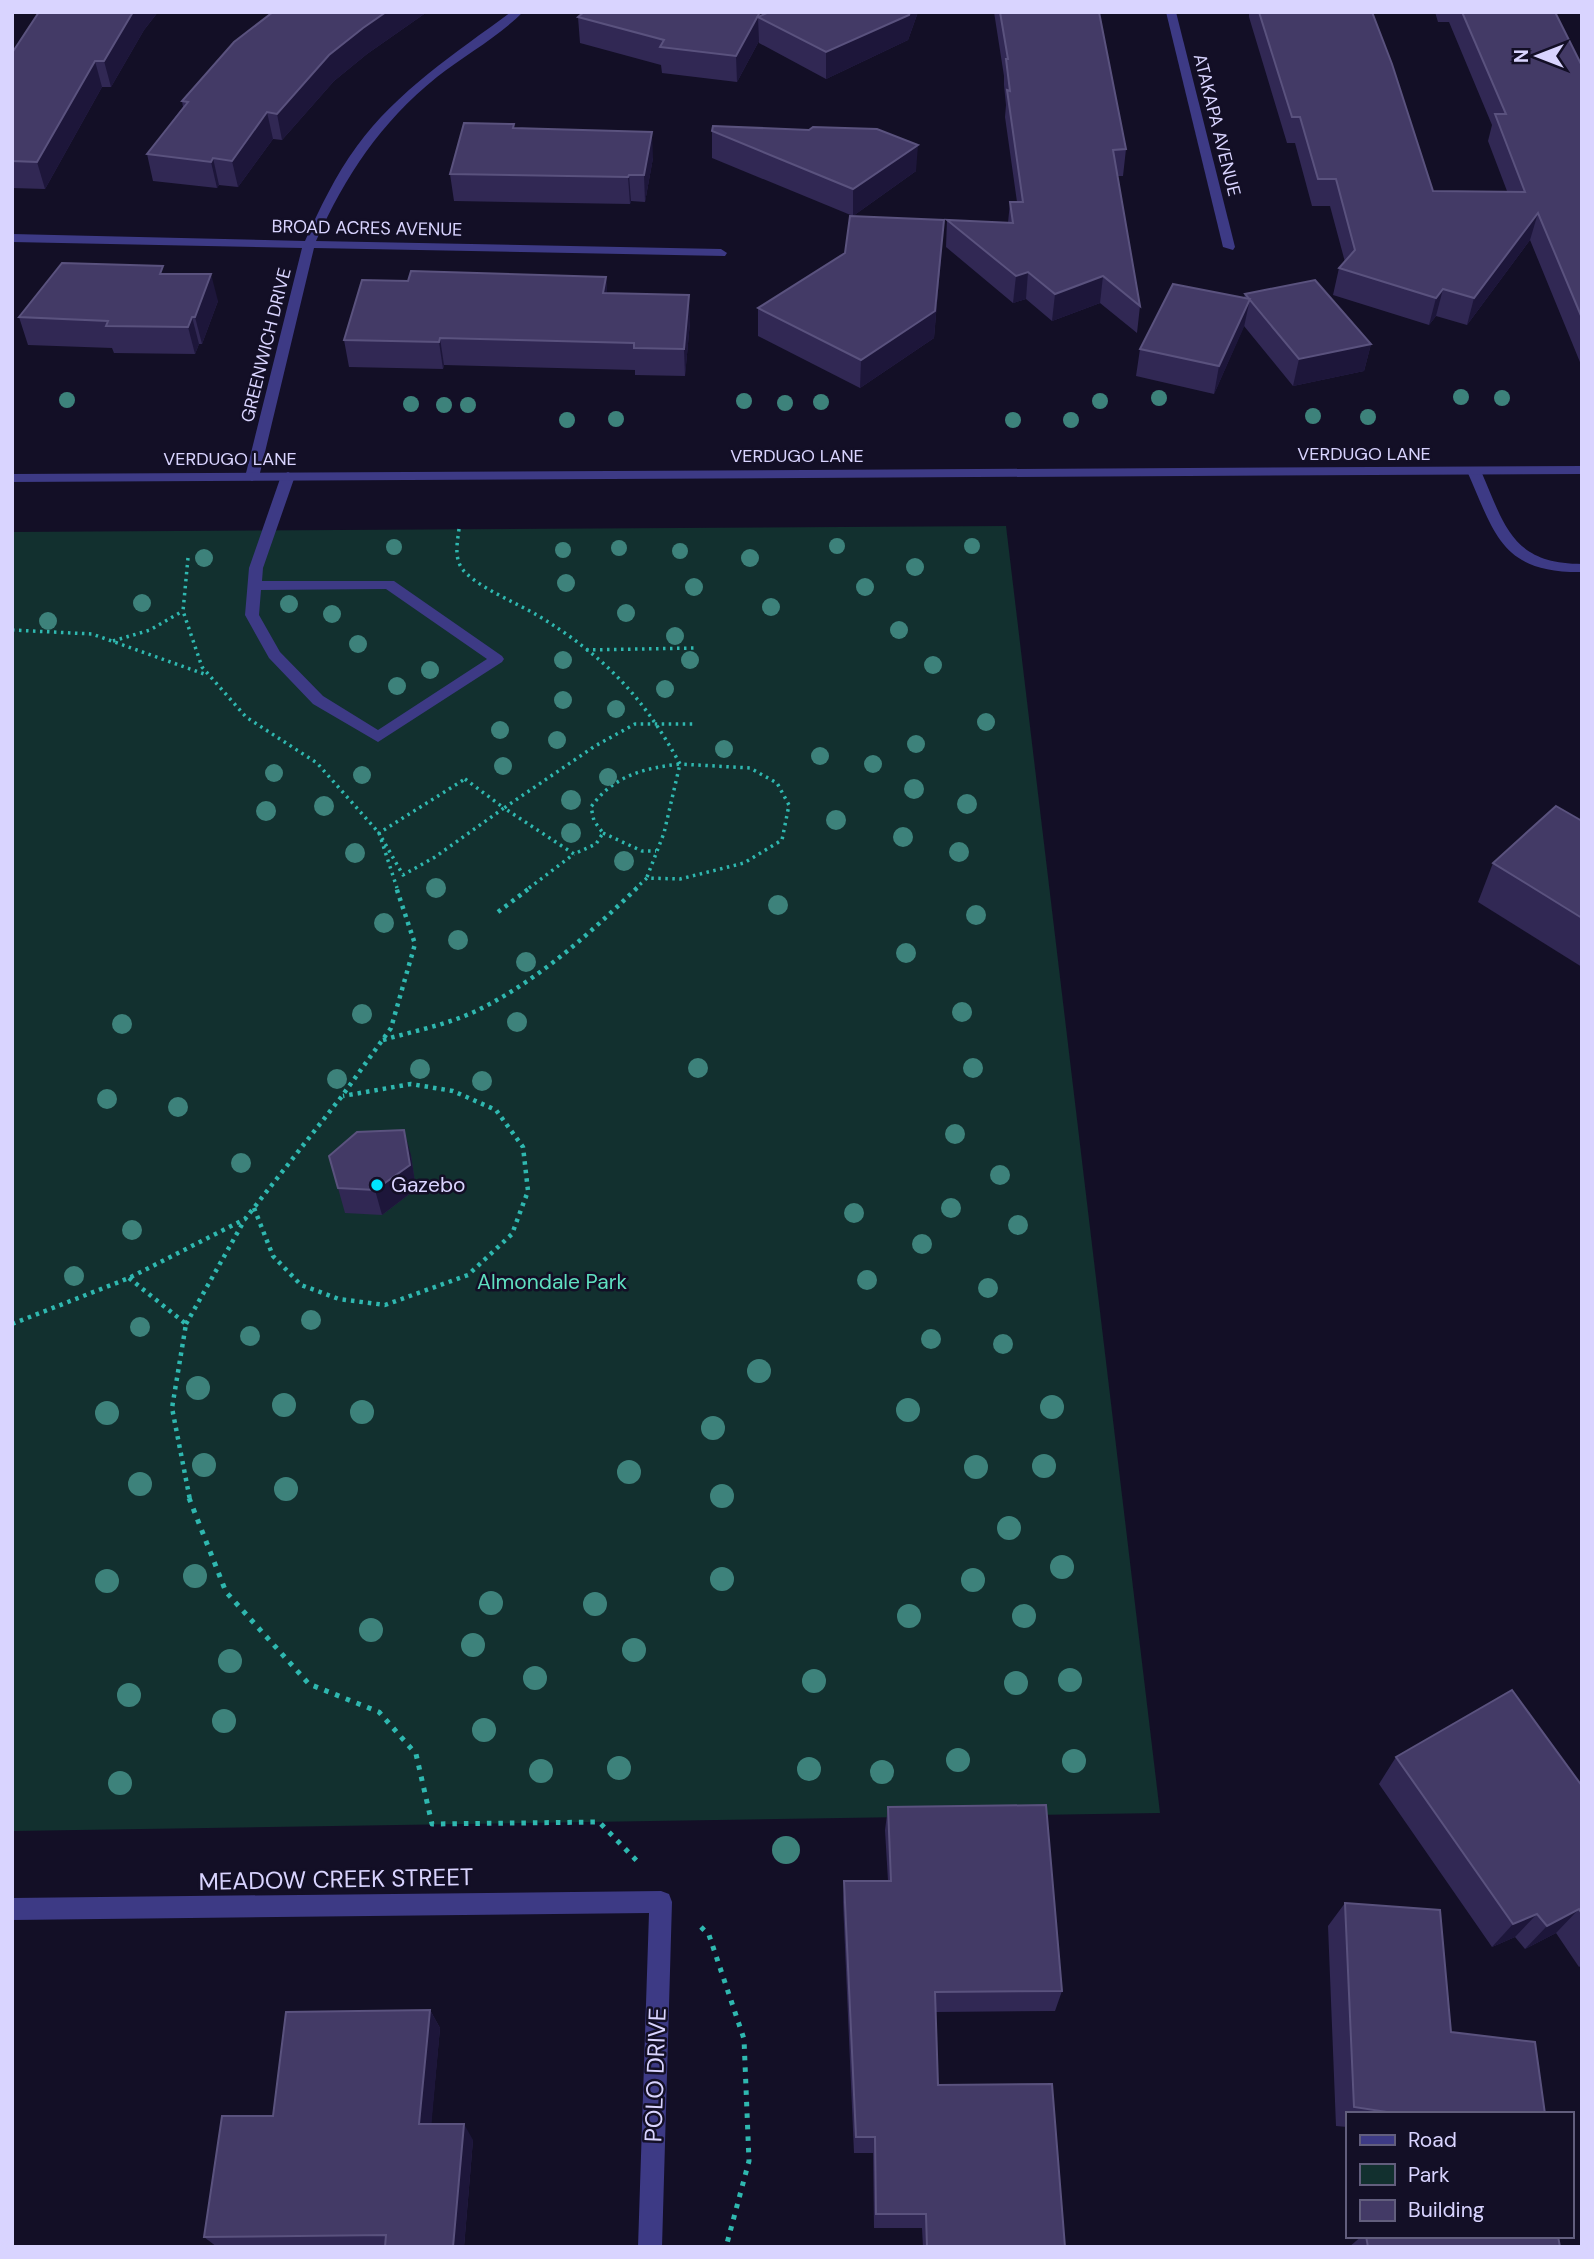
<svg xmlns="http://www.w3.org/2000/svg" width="1594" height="2259" viewBox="0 0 1594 2259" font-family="'DM Sans',sans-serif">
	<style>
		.green { fill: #12302f }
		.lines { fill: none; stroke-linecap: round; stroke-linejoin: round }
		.path-far2 { stroke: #2fb8b0; stroke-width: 3.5; stroke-dasharray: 2.5 4.5; stroke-linecap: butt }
		.path-far1 { stroke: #2fb8b0; stroke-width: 4.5; stroke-dasharray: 3.5 5; stroke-linecap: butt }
		.path { stroke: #2fb8b0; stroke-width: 5; stroke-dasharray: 4.5 7; stroke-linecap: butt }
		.service { fill: #3d3a85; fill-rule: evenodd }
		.minor { fill: #3d3a85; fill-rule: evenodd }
		.tertiary { fill: #3d3a85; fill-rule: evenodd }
		.tree { fill: #3d827b }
		.wall { fill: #312854 }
		.shaded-wall { fill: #1d163a }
		.building { fill: #433a66; stroke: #5a527e; stroke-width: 2 }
		.poi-dot { fill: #00e5ff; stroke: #130f26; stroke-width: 2.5 }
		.labels { text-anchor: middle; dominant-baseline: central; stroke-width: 5; stroke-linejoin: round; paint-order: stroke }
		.far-street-label { font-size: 18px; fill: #d9d4ff; stroke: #130f26 }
		.poi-label { font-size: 21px; fill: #d9d4ff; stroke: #130f26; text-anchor: start }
		.park-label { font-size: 21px; fill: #5fe0c0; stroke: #130f26 }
		.near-street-label { font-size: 24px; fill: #d9d4ff; stroke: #130f26 }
	</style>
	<rect width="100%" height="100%" fill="#130f26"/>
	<!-- green -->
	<path class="green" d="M 1006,526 L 1160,1813 L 12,1831 L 12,532 Z"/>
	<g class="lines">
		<!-- path-far2 -->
		<g class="path-far2">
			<path d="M 459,529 C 457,545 453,562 467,574 C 481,588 518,604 537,615 C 603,655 643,696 680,764 L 750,768 L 777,783 L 789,805 L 782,840 L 744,863 L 680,879 L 647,878 L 636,888"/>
			<path d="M 188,558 L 183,611 L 202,667 L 246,717 L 317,763 L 379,833 L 397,888"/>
			<path d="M 12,630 L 92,634 L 207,675"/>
			<path d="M 113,641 L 150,630 L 183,611"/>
			<path d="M 586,650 L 697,648"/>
			<path d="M 465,779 L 504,808 L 435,857 L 403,875 L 379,833 Z"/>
			<path d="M 603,833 L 642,851 L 656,851"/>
			<path d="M 647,877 L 664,833 L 680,764 C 644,768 613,776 591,807 L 594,821 L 603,833 L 596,844 L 574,854 L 504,808 L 595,746 L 635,724 L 695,724"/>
			<path d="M 529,888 L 574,854"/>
		</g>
		<!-- path-far1 -->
		<g class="path-far1">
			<path d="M 498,912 L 531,887"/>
			<path d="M 383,1040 C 414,1031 446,1025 476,1011 C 538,981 589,934 638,887"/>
			<path d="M 254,1208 L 273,1256 L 301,1285 L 339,1299 L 385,1305 L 468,1275 L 512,1234 L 528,1191 L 523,1147 L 496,1110 L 453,1091 L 411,1084 L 343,1096"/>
			<path d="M 129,1278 L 186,1324 L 172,1408 L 190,1500"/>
			<path d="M 12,1324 L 129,1278 L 245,1219 L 342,1096 L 391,1028 L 415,944 L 396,887"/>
			<path d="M 186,1324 L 244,1221"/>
		</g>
		<!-- path -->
		<g class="path">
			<path d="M 189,1498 L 226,1592 L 309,1684 L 379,1712 L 416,1754 L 432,1824 L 599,1822 L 639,1863"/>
			<path d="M 701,1927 L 709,1935 L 744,2039 L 749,2161 L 726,2247"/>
		</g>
		<!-- service -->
		<g class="service">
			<path d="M 1474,467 L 1481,471 C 1505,526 1512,564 1582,564 L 1582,572 C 1501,573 1495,534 1467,471 Z"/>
			<path d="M 288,472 L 295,476 L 263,568 L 262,581 L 394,581 L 502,656 L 504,659 L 502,662 L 378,742 L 313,704 L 269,658 L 245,615 L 249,568 L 281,476 ZM 386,589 L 487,659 L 378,730 L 323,696 L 280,652 L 259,615 L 261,590 Z"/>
		</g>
		<!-- minor -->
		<g class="minor">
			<path d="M 511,12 L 523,12 C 498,37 465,55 437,77 C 380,123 346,175 316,241 L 721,249 L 727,253 L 725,256 L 314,248 L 259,477 L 252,481 L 245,477 L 302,248 L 12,242 L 12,234 L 305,241 C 320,208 335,176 357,146 C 397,91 457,52 511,12 Z"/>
			<path d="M 1166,12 L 1176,12 L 1235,247 L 1233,250 L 1223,247 Z"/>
			<path d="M 661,1891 L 669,1894 L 672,1902 L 662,2247 L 638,2247 L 649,1913 L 12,1920 L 12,1898 Z"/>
		</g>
		<!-- tertiary -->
		<path class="tertiary" d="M 1582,466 L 1582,474 L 12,482 L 12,474 Z"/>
	</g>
	<!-- trees -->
	<g class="tree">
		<circle cx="1461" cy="397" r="8"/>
		<circle cx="1159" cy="398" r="8"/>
		<circle cx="1502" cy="398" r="8"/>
		<circle cx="67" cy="400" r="8"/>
		<circle cx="744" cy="401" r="8"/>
		<circle cx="1100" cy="401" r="8"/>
		<circle cx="821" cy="402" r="8"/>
		<circle cx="785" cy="403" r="8"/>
		<circle cx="411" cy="404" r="8"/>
		<circle cx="444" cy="405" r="8"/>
		<circle cx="468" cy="405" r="8"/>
		<circle cx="1313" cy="416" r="8"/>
		<circle cx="1368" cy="417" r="8"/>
		<circle cx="616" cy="419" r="8"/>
		<circle cx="567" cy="420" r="8"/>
		<circle cx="1013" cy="420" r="8"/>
		<circle cx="1071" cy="420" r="8"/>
		<circle cx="837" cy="546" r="8"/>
		<circle cx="972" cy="546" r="8"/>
		<circle cx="394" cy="547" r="8"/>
		<circle cx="619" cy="548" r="8"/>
		<circle cx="563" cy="550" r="8"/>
		<circle cx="680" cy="551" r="8"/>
		<circle cx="204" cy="558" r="9"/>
		<circle cx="750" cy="558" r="9"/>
		<circle cx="915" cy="567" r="9"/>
		<circle cx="566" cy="583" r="9"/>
		<circle cx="694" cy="587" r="9"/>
		<circle cx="865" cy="587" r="9"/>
		<circle cx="142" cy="603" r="9"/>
		<circle cx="289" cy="604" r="9"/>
		<circle cx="771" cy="607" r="9"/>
		<circle cx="626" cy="613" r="9"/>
		<circle cx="332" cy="614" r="9"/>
		<circle cx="48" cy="621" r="9"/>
		<circle cx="899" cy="630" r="9"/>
		<circle cx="675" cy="636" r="9"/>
		<circle cx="358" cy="644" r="9"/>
		<circle cx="563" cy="660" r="9"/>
		<circle cx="690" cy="660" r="9"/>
		<circle cx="933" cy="665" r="9"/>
		<circle cx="430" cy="670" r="9"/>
		<circle cx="397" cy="686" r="9"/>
		<circle cx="665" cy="689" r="9"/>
		<circle cx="563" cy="700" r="9"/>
		<circle cx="616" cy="709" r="9"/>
		<circle cx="986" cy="722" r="9"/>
		<circle cx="500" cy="730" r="9"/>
		<circle cx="557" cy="740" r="9"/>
		<circle cx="916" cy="744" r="9"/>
		<circle cx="724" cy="749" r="9"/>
		<circle cx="820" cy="756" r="9"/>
		<circle cx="873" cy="764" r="9"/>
		<circle cx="503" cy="766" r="9"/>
		<circle cx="274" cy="773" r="9"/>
		<circle cx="362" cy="775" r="9"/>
		<circle cx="608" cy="777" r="9"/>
		<circle cx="914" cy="789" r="10"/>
		<circle cx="571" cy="800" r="10"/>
		<circle cx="967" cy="804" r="10"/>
		<circle cx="324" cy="806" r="10"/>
		<circle cx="266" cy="811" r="10"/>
		<circle cx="836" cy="820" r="10"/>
		<circle cx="571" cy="833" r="10"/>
		<circle cx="903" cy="837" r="10"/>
		<circle cx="959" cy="852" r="10"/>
		<circle cx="355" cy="853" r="10"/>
		<circle cx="624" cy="861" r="10"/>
		<circle cx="436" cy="888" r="10"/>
		<circle cx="778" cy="905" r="10"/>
		<circle cx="976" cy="915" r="10"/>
		<circle cx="384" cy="923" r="10"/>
		<circle cx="458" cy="940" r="10"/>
		<circle cx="906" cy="953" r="10"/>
		<circle cx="526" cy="962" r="10"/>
		<circle cx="962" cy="1012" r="10"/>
		<circle cx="362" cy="1014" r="10"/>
		<circle cx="517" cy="1022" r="10"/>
		<circle cx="122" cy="1024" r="10"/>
		<circle cx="698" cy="1068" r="10"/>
		<circle cx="973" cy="1068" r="10"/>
		<circle cx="420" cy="1069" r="10"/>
		<circle cx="337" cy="1079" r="10"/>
		<circle cx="482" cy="1081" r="10"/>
		<circle cx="107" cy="1099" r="10"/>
		<circle cx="178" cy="1107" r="10"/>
		<circle cx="955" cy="1134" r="10"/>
		<circle cx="241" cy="1163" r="10"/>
		<circle cx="1000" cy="1175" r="10"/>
		<circle cx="951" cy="1208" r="10"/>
		<circle cx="854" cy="1213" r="10"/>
		<circle cx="1018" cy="1225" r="10"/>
		<circle cx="132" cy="1230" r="10"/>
		<circle cx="922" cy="1244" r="10"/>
		<circle cx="74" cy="1276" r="10"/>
		<circle cx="867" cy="1280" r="10"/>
		<circle cx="988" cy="1288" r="10"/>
		<circle cx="311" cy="1320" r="10"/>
		<circle cx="140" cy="1327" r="10"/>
		<circle cx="250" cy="1336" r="10"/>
		<circle cx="931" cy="1339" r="10"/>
		<circle cx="1003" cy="1344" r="10"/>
		<circle cx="759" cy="1371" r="12"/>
		<circle cx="198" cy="1388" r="12"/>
		<circle cx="284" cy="1405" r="12"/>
		<circle cx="1052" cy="1407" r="12"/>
		<circle cx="908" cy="1410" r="12"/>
		<circle cx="362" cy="1412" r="12"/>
		<circle cx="107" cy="1413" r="12"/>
		<circle cx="713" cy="1428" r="12"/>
		<circle cx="204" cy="1465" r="12"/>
		<circle cx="1044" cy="1466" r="12"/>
		<circle cx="976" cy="1467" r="12"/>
		<circle cx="629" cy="1472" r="12"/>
		<circle cx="140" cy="1484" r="12"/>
		<circle cx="286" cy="1489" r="12"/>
		<circle cx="722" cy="1496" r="12"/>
		<circle cx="1009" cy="1528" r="12"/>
		<circle cx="1062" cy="1567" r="12"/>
		<circle cx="195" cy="1576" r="12"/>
		<circle cx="722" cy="1579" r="12"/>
		<circle cx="973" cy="1580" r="12"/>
		<circle cx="107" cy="1581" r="12"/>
		<circle cx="491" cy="1603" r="12"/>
		<circle cx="595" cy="1604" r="12"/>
		<circle cx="909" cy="1616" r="12"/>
		<circle cx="1024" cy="1616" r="12"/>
		<circle cx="371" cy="1630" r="12"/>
		<circle cx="473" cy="1645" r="12"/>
		<circle cx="634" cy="1650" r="12"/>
		<circle cx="230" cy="1661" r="12"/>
		<circle cx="535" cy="1678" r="12"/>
		<circle cx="1070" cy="1680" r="12"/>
		<circle cx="814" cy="1681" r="12"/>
		<circle cx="1016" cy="1683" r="12"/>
		<circle cx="129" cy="1695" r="12"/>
		<circle cx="224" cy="1721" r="12"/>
		<circle cx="484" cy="1730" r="12"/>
		<circle cx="958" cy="1760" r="12"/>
		<circle cx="1074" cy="1761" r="12"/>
		<circle cx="619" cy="1768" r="12"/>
		<circle cx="809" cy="1769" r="12"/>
		<circle cx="541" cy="1771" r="12"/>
		<circle cx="882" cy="1772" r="12"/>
		<circle cx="120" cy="1783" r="12"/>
		<circle cx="786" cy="1850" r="14"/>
	</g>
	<!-- wall -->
	<g class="wall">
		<path d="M 39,12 L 158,12 L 144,30 L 111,87 L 102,87 L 45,189 L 12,188 L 12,53 Z"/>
		<path d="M 273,12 L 427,12 L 367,54 L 334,81 L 282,140 L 273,139 L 238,187 L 219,185 L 217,188 L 153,181 L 147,154 L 183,107 L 182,101 Z"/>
		<path d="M 769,12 L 918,12 L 908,40 L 826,79 L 759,43 L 759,41 L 737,82 L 662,73 L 661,65 L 580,43 L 578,17 L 761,16 Z"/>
		<path d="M 994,12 L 1099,12 L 1126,149 L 1123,176 L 1117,176 L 1140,306 L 1137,333 L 1100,303 L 1052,321 L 1026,299 L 1013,303 L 946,247 L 947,220 L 1008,223 L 1010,202 L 1017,202 L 1005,117 L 1006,105 L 1004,85 L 1004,76 Z"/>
		<path d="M 1249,12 L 1372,12 L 1433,191 L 1507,191 L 1488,141 L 1492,125 L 1449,22 L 1438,22 L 1435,12 L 1555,12 L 1582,66 L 1582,367 L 1530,240 L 1467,325 L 1436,316 L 1429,325 L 1333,295 L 1339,268 L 1345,262 L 1330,206 L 1312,206 L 1295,143 L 1287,143 L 1249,17 Z"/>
		<path d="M 514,124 L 514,128 L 653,158 L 645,202 L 631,201 L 630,204 L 454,201 L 450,174 Z"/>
		<path d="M 712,131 L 916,171 L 853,216 L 712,158 Z"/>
		<path d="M 944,220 L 934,338 L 860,388 L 758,336 L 758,308 Z"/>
		<path d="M 164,274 L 218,301 L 202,344 L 199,344 L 195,354 L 114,353 L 112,348 L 28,345 L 19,317 Z"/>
		<path d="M 606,277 L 607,293 L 690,322 L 685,376 L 635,375 L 635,370 L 444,365 L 443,369 L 349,367 L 344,340 L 408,281 Z"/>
		<path d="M 1245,294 L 1371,344 L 1364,371 L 1293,386 L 1244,326 L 1214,394 L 1136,376 L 1140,349 L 1244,298 Z"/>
		<path d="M 1582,821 L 1582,967 L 1478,902 L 1493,863 Z"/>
		<path d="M 411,1155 L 416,1189 L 382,1215 L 345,1213 L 338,1188 Z"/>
		<path d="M 1396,1757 L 1582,1786 L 1582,1965 L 1579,1967 L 1556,1933 L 1525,1949 L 1515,1937 L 1492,1947 L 1379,1784 Z"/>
		<path d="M 888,1807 L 1062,1991 L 1055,2011 L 935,2012 L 938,2085 L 1065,2247 L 923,2247 L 922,2228 L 874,2228 L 873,2153 L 854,2153 L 843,1902 L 844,1881 L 888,1881 L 885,1830 Z"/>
		<path d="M 1345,1903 L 1451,2032 L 1545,2114 L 1347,2114 L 1347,2127 L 1336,2126 L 1328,1926 Z"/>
		<path d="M 430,2010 L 440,2028 L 431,2124 L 473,2140 L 464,2247 L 217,2247 L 204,2237 L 273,2116 Z"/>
		<path d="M 1362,2236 L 1558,2236 L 1560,2247 L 1349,2247 Z"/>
	</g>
	<!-- shaded-wall -->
	<g class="shaded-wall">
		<path d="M 133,12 L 158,12 L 144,30 L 111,87 L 104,61 Z"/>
		<path d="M 386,12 L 427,12 L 367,54 L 334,81 L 282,140 L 277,114 L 329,55 L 363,28 Z"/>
		<path d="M 760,12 L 761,12 L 761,18 L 758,17 L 759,41 L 737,82 L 736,56 Z"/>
		<path d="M 910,12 L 918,12 L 908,40 L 826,79 L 826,52 Z"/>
		<path d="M 95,61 L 102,87 L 45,189 L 37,162 Z"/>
		<path d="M 267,112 L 273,139 L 238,187 L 232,161 Z"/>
		<path d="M 652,132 L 653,158 L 645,202 L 644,175 Z"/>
		<path d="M 918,145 L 916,171 L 853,216 L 853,189 Z"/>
		<path d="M 213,158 L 219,185 L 217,188 L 211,162 Z"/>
		<path d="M 629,175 L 631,201 L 630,204 L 628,177 Z"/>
		<path d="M 1538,213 L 1530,240 L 1467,325 L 1474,298 Z"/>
		<path d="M 944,220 L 934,338 L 860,388 L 861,360 Z"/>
		<path d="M 1028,272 L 1026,299 L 1013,303 L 1016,276 Z"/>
		<path d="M 211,274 L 218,301 L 202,344 L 195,317 Z"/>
		<path d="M 1103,276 L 1100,303 L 1052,321 L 1055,294 Z"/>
		<path d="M 606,277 L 608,304 L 603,293 Z"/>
		<path d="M 1443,289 L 1436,316 L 1429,325 L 1436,298 Z"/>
		<path d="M 689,295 L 690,322 L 685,376 L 684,349 Z"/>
		<path d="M 1250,299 L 1244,327 L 1214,394 L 1219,366 Z"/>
		<path d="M 192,317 L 199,344 L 195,354 L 188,327 Z"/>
		<path d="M 440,338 L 444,365 L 443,369 L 439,342 Z"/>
		<path d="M 1371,344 L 1364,371 L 1293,386 L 1299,359 Z"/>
		<path d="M 404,1130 L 411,1155 L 416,1189 L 382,1215 L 375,1190 Z"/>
		<path d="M 1579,1909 L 1556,1933 L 1525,1949 L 1547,1926 Z"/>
		<path d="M 1537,1914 L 1515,1937 L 1492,1947 L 1513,1924 Z"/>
		<path d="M 430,2010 L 440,2028 L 430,2140 L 419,2124 Z"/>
		<path d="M 464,2124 L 473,2140 L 464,2247 L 453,2247 Z"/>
	</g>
	<!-- building -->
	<g class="building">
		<path d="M 39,12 L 133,12 L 104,61 L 95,61 L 37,162 L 12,161 L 12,53 Z"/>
		<path d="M 273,12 L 386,12 L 363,28 L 329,55 L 277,114 L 267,112 L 232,161 L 213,158 L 211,162 L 147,154 L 188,102 L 182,101 L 234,42 Z"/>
		<path d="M 584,12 L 760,12 L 736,56 L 660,47 L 664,40 L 578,17 Z"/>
		<path d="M 769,12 L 910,12 L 909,15 L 826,52 L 758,17 Z"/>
		<path d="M 1000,12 L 1099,12 L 1126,149 L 1113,150 L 1140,306 L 1103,276 L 1055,294 L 1028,272 L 1016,276 L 947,220 L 1013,223 L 1010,202 L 1023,202 L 1007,90 L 1010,91 L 1006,59 L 1008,59 Z"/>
		<path d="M 1259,12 L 1372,12 L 1392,64 L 1433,191 L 1525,192 L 1495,114 L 1506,114 L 1462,12 L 1555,12 L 1582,66 L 1582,318 L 1538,213 L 1474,298 L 1443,289 L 1436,298 L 1339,268 L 1355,250 L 1336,179 L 1318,179 L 1300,117 L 1292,117 Z"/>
		<path d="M 464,123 L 514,124 L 513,128 L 652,132 L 644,175 L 629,175 L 628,177 L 450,174 Z"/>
		<path d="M 713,126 L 809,130 L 813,127 L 877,129 L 918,145 L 853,189 L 712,131 Z"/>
		<path d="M 850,216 L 944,220 L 935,311 L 861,360 L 758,308 L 845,253 Z"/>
		<path d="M 62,263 L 163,266 L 160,274 L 211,274 L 195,317 L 192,317 L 188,327 L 106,326 L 108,321 L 19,317 Z"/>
		<path d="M 411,271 L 606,277 L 603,293 L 689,295 L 684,349 L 634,348 L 634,343 L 440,338 L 439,342 L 344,340 L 362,280 L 408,281 Z"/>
		<path d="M 1315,280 L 1371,344 L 1299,359 L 1245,294 Z"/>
		<path d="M 1173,284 L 1250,299 L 1219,366 L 1140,349 Z"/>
		<path d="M 1556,806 L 1582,821 L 1582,918 L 1493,863 Z"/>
		<path d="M 404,1130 L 410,1165 L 375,1190 L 338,1188 L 329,1156 L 357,1132 Z"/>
		<path d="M 1512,1690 L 1582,1786 L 1582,1914 L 1579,1909 L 1547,1926 L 1537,1914 L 1513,1924 L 1396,1757 Z"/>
		<path d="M 1046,1805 L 1062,1991 L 935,1992 L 938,2085 L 1052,2084 L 1065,2247 L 927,2247 L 926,2214 L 876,2214 L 875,2137 L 856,2137 L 844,1881 L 891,1881 L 888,1807 Z"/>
		<path d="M 1345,1903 L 1440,1910 L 1451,2032 L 1535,2042 L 1545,2114 L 1400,2114 L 1354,2107 Z"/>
		<path d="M 430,2010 L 419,2124 L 464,2124 L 453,2247 L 385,2247 L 386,2235 L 204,2237 L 222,2116 L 273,2116 L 286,2012 Z"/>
		<path d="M 1366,2236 L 1558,2236 L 1560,2247 L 1368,2247 Z"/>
	</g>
	<!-- markers -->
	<circle class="poi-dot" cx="377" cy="1185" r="7"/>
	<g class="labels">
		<!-- far-street labels -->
		<g class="far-street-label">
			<text transform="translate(1217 125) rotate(76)">ATAKAPA AVENUE</text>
			<text transform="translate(367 228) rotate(1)">BROAD ACRES AVENUE</text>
			<text transform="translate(266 345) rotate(-76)">GREENWICH DRIVE</text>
			<text x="1364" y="454">VERDUGO LANE</text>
			<text x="797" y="456">VERDUGO LANE</text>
			<text x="230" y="459">VERDUGO LANE</text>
		</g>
		<!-- poi labels -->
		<g class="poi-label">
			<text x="391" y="1185">Gazebo</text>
		</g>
		<!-- park labels -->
		<g class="park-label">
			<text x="552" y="1282">Almondale Park</text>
		</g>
		<!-- near-street labels -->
		<g class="near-street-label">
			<text transform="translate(336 1879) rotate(-1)">MEADOW CREEK STREET</text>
			<text transform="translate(655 2075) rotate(-88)">POLO DRIVE</text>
		</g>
	</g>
	<!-- border -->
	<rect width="1594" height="2259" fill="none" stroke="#d9d4ff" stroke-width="28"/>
	<!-- legend -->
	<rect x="1346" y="2112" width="228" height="126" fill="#130f26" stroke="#625e7d" stroke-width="2"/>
	<rect x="1360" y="2135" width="35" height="10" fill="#3d3a85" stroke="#625e7d" stroke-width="2"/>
	<text x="1408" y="2147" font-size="21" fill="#d9d4ff">Road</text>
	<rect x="1360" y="2164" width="35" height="21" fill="#12302f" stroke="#625e7d" stroke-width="2"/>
	<text x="1408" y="2182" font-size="21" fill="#d9d4ff">Park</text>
	<rect x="1360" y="2200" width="35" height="21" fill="#433a66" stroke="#625e7d" stroke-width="2"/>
	<text x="1408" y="2217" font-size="21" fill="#d9d4ff">Building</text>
	<!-- north arrow -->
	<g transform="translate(1538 56) rotate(270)" stroke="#130f26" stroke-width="5" paint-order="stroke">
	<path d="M0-5L12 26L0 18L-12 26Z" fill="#d9d4ff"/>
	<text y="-10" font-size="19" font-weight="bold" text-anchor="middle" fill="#d9d4ff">N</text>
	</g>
</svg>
